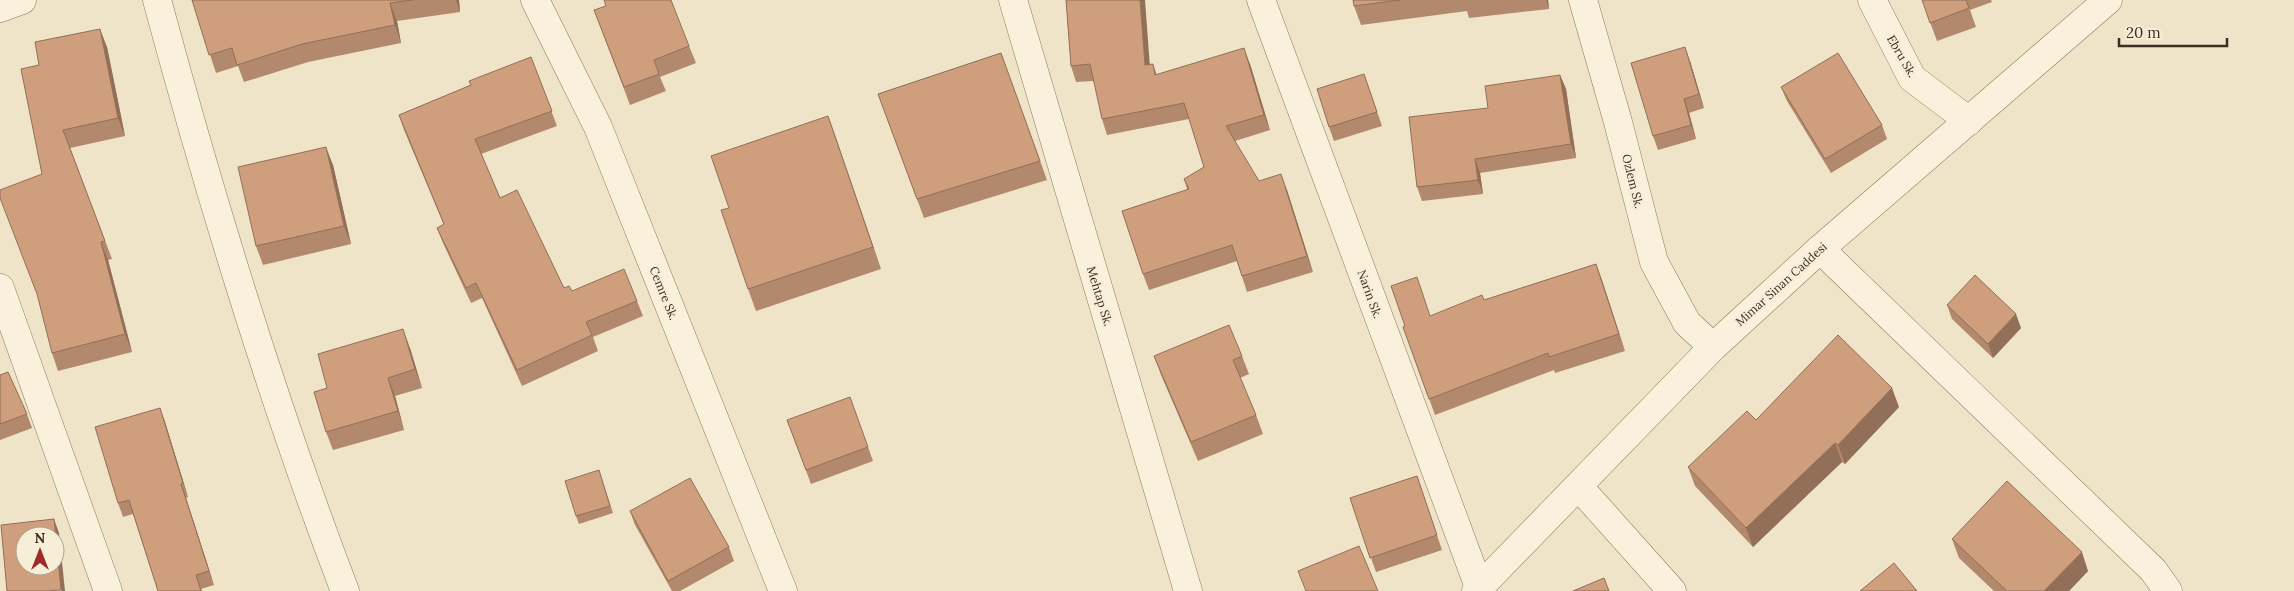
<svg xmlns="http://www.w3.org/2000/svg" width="2294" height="591" viewBox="0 0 2294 591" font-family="Lora,serif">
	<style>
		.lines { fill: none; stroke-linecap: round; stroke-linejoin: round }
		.minor-casing { stroke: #8d765c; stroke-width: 29 }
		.tertiary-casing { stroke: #8d765c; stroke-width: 29 }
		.minor { stroke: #faf1dc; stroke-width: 28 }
		.tertiary { stroke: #faf1dc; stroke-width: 28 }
		.wall { fill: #b2896c }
		.shaded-wall { fill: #916f58 }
		.building { fill: #cf9f7d; stroke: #916f58; fill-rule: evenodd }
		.labels { text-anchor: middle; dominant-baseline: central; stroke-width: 5; stroke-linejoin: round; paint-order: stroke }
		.street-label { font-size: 12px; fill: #3d2e20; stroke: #f7eed8 }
	</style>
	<rect width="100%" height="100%" fill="#f0e4c8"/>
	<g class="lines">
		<!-- minor casing -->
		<g class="minor-casing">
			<g id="minor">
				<path d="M 157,0 C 211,200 271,398 345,591"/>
				<path d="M 535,0 L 598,127 L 783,591"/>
				<path d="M 1013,0 L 1188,591"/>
				<path d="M 1261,0 L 1479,587"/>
				<path d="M 1583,0 L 1618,122 L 1654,262 L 1687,323 L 1713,347"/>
				<path d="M 1872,0 L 1912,78 L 1969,121"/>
				<path d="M 0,8 L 22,0"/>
				<path d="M 1820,249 L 2153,570 L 2168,591"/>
				<path d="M 0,288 L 108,591"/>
				<path d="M 1579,487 L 1672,591"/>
			</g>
		</g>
		<!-- tertiary casing -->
		<g class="tertiary-casing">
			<path id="tertiary" d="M 1476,591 L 1713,347 L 1820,249 L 2108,0"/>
		</g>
		<!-- minor -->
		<use href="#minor" class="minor"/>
		<!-- tertiary -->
		<use href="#tertiary" class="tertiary"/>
	</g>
	<!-- wall -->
	<g class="wall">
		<path d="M 192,0 L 459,0 L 460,12 L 397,21 L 401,43 L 308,62 L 244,82 L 238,66 L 216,73 Z"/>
		<path d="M 1066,0 L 1150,64 L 1153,64 L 1157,75 L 1250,64 L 1270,130 L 1235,141 L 1259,181 L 1287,190 L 1313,272 L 1247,292 L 1237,261 L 1149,290 L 1143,274 L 1187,189 L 1184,179 L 1204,167 L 1189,119 L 1107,135 L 1102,119 L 1094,81 L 1076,82 L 1071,66 Z"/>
		<path d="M 1353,0 L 1548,0 L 1549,9 L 1469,18 L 1467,11 L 1361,25 L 1354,6 Z"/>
		<path d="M 1922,0 L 1991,0 L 1992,2 L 1970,10 L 1976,27 L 1937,41 Z"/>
		<path d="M 594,10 L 689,46 L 696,63 L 660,77 L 666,91 L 630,105 Z"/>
		<path d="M 107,47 L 125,136 L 70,148 L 112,259 L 108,260 L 132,352 L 58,371 L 52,353 L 42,174 L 39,65 Z"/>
		<path d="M 1001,53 L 1047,180 L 924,218 L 878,94 Z"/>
		<path d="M 531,57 L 557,126 L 481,154 L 500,198 L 564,288 L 572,291 L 637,301 L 643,316 L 593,337 L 598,351 L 522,386 L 482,298 L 471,303 L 443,243 L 437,228 L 444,225 L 404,130 L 399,115 L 471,85 Z"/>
		<path d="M 1690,61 L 1704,108 L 1689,113 L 1696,139 L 1658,150 L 1653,136 Z"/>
		<path d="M 1560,75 L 1566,89 L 1576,158 L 1480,173 L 1483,194 L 1422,201 L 1417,187 L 1488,108 Z"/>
		<path d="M 1781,87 L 1882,125 L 1887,139 L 1831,173 L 1787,101 Z"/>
		<path d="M 1369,88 L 1382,126 L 1334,141 L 1329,127 Z"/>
		<path d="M 828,116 L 881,269 L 756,311 L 748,289 L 729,208 Z"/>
		<path d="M 333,165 L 351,244 L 263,265 L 256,246 Z"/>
		<path d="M 1596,264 L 1625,351 L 1555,373 L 1554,370 L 1435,415 L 1403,327 L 1430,316 L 1484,300 Z"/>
		<path d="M 1947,305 L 2021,328 L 1993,358 L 1952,319 Z"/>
		<path d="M 410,348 L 422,388 L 395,396 L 404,430 L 333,450 L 326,432 L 327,388 Z"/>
		<path d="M 1154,356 L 1242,356 L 1249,374 L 1240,378 L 1256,415 L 1263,434 L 1198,461 L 1161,375 Z"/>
		<path d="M 0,375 L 27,414 L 32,428 L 0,440 Z"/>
		<path d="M 1899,407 L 1845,464 L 1842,462 L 1753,547 L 1695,486 L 1688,467 L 1756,420 Z"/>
		<path d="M 160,408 L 165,422 L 188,497 L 186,498 L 214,585 L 201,589 L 202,591 L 158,591 L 133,514 L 123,517 L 118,503 Z"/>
		<path d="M 787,420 L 868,447 L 873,461 L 811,484 Z"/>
		<path d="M 599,470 L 613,513 L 579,524 L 576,516 Z"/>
		<path d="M 1417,476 L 1442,550 L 1376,572 L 1350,498 Z"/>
		<path d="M 630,511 L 729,547 L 734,561 L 680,591 L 672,591 L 635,525 Z"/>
		<path d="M 1952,539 L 2088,571 L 2069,591 L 1994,591 L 1959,558 Z"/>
	</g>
	<!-- shaded-wall -->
	<g class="shaded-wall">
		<path d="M 456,0 L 459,0 L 460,12 Z"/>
		<path d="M 1140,0 L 1145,0 L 1151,81 L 1145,65 Z"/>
		<path d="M 1546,0 L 1548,0 L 1549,9 Z"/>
		<path d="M 390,3 L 397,21 L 401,43 L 395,25 Z"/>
		<path d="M 100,29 L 107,47 L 125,136 L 118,118 Z"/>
		<path d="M 1685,47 L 1690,61 L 1704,108 L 1699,94 Z"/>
		<path d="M 1244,48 L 1250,64 L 1270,130 L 1264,115 Z"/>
		<path d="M 1560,75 L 1566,89 L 1576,158 L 1571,144 Z"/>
		<path d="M 1684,99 L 1689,113 L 1696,139 L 1691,125 Z"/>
		<path d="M 828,116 L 836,138 L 881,269 L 873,247 Z"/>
		<path d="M 326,147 L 333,165 L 351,244 L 344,226 Z"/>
		<path d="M 1475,159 L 1480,173 L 1483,194 L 1478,180 Z"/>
		<path d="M 1281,174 L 1287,190 L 1313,272 L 1307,256 Z"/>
		<path d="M 101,242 L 108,260 L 132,352 L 125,334 Z"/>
		<path d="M 1596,264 L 1602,280 L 1625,351 L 1619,334 Z"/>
		<path d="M 2016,314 L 2021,328 L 1993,358 L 1988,344 Z"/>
		<path d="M 403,329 L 410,348 L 422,388 L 415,369 Z"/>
		<path d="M 388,378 L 395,396 L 404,430 L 398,411 Z"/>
		<path d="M 1892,388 L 1899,407 L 1845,464 L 1838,445 Z"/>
		<path d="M 160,408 L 165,422 L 188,497 L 183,483 Z"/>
		<path d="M 1835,443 L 1842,462 L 1753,547 L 1746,528 Z"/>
		<path d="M 181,484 L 186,498 L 214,585 L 209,571 Z"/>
		<path d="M 54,519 L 59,533 L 65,591 L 62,591 L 61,590 Z"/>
		<path d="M 2082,552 L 2088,571 L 2069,591 L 2044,591 Z"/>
	</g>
	<!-- building -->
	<g class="building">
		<path d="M 192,0 L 413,0 L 390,3 L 395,25 L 302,44 L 237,65 L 232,48 L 209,55 Z"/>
		<path d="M 604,0 L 671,0 L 689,46 L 654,60 L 659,74 L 624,87 L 594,10 L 606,6 Z"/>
		<path d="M 1066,0 L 1140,0 L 1145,65 L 1153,64 L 1155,75 L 1244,48 L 1264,115 L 1226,126 L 1259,181 L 1281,174 L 1307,256 L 1242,276 L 1232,245 L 1143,274 L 1122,211 L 1189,189 L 1184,179 L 1204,167 L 1184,103 L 1102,119 L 1090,64 L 1071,66 Z"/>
		<path d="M 1353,0 L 1400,0 L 1354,6 Z"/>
		<path d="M 1922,0 L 1966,0 L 1969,8 L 1930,23 Z"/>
		<path d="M 100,29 L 118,118 L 63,130 L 105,241 L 101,242 L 125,334 L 52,353 L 37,294 L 0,198 L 0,190 L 42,174 L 21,69 L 39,65 L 35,42 Z"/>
		<path d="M 1685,47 L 1699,94 L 1684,99 L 1691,125 L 1653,136 L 1631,63 Z"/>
		<path d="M 1001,53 L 1040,161 L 917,199 L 878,94 Z"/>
		<path d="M 1838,53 L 1882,125 L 1825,159 L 1781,87 Z"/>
		<path d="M 531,57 L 552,111 L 475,139 L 500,198 L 517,190 L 564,288 L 569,286 L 572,291 L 624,269 L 637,301 L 586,322 L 592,335 L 517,370 L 476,283 L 466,288 L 437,228 L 444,224 L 399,115 L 471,85 L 469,81 Z"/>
		<path d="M 1364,74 L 1377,112 L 1329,127 L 1317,89 Z"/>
		<path d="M 1560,75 L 1571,144 L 1475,159 L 1478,180 L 1417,187 L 1409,117 L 1488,108 L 1485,86 Z"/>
		<path d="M 828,116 L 873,247 L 748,289 L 721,210 L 729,208 L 711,156 Z"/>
		<path d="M 326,147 L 344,226 L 256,246 L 238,167 Z"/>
		<path d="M 1596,264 L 1619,334 L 1549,357 L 1548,353 L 1429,399 L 1403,327 L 1405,326 L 1391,286 L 1417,277 L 1430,316 L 1482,295 L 1484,300 Z"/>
		<path d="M 1975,275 L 2016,314 L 1988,344 L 1947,305 Z"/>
		<path d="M 1229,325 L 1242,356 L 1233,360 L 1256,415 L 1191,442 L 1154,356 Z"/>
		<path d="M 403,329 L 415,369 L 388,378 L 398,411 L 326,432 L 314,392 L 327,388 L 318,354 Z"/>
		<path d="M 1838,335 L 1892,388 L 1838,445 L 1835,443 L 1746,528 L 1688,467 L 1747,411 L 1756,420 Z"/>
		<path d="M 8,372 L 27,414 L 0,424 L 0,375 Z"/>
		<path d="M 850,397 L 868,447 L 806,470 L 787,420 Z"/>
		<path d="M 160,408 L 183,483 L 181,484 L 209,571 L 196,575 L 201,591 L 158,591 L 129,500 L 118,503 L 95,427 Z"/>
		<path d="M 599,470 L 610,506 L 576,516 L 565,481 Z"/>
		<path d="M 1417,476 L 1437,535 L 1370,558 L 1350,498 Z"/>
		<path d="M 690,478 L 729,547 L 668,581 L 630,511 Z"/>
		<path d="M 2007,481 L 2082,552 L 2044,591 L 2007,591 L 1952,539 Z"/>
		<path d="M 54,519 L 61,590 L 46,591 L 7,591 L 1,525 ZM 25,536 L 55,536 L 55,566 L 25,566 Z"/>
		<path d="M 1359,546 L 1378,591 L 1306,591 L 1298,571 Z"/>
		<path d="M 1894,563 L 1917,591 L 1860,591 Z"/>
		<path d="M 1604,578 L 1609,591 L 1573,591 Z"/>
	</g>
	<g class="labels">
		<!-- street labels -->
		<g class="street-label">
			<text transform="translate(1902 56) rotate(60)">Ebru Sk.</text>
			<text transform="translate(1633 181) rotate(76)">Ozlem Sk.</text>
			<text transform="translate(1781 284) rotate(-42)">Mimar Sinan Caddesi</text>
			<text transform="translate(664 293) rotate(68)">Cemre Sk.</text>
			<text transform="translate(1370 294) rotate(70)">Narin Sk.</text>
			<text transform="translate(1100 296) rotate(73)">Mehtap Sk.</text>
		</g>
	</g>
	<!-- north arrow -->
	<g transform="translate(40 551)"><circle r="24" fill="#f7eed8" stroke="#ada18e"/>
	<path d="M0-4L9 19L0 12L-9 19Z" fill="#9e2a2b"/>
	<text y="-8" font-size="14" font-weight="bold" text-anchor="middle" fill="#3d2e20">N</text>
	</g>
	<!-- scale -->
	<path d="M2119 38v8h108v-8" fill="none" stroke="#3d2e20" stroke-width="2.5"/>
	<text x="2126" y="38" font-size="15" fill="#3d2e20" stroke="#f7eed8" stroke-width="4" paint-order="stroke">20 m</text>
</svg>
